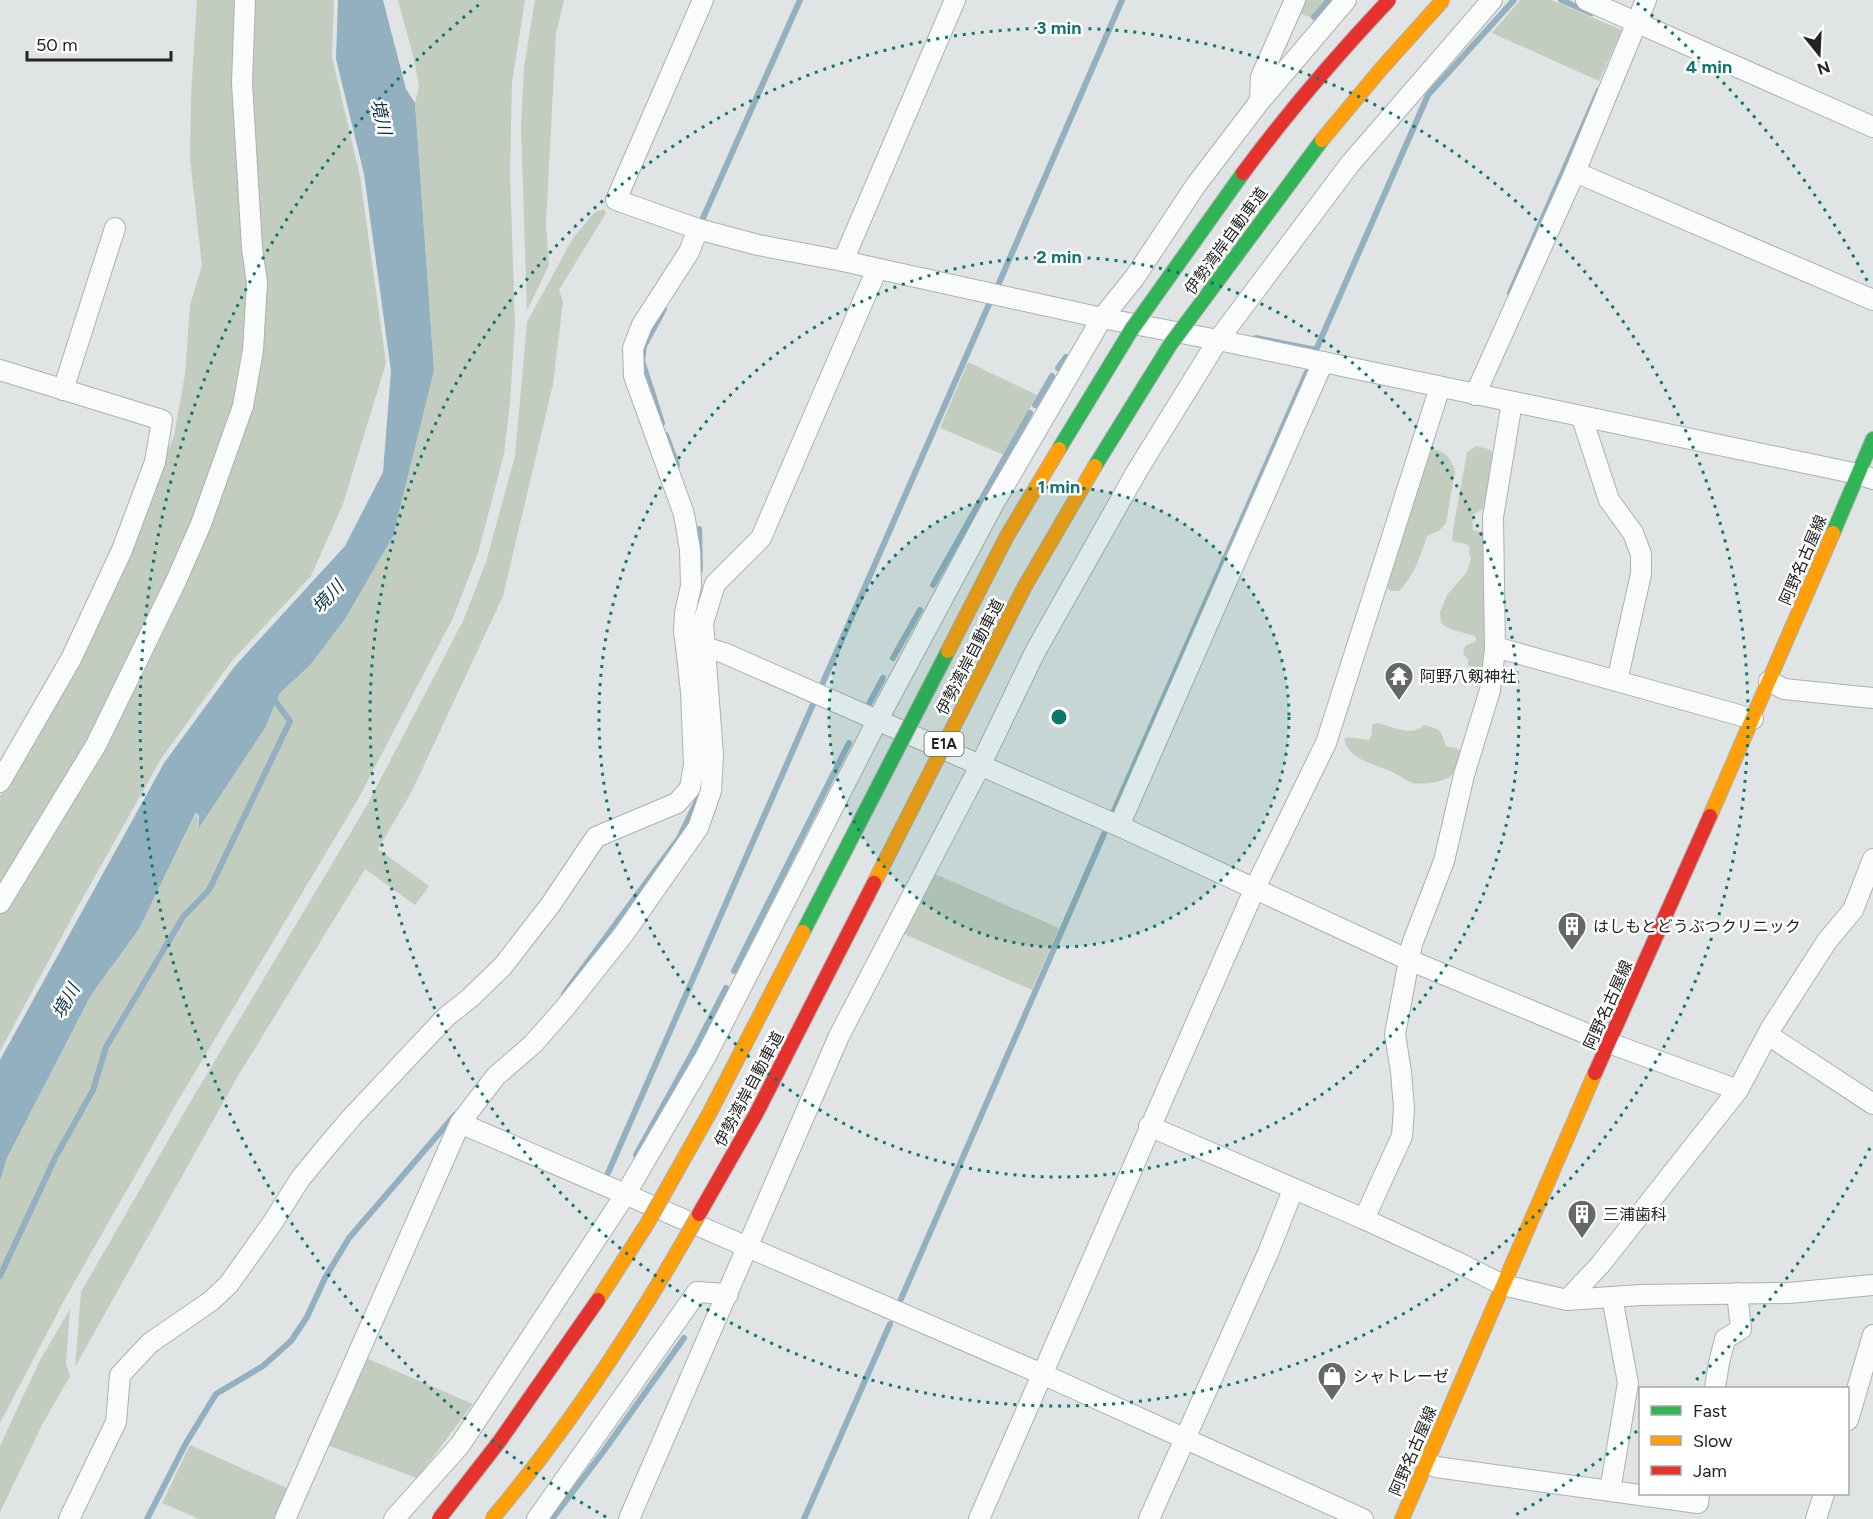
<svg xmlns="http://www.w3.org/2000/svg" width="1873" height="1519" viewBox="0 0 1873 1519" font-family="Figtree,'Noto Sans JP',sans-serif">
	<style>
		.green { fill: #c3cdbf }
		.water { fill: #92b0c0 }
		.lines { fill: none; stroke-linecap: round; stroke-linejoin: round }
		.stream { stroke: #92b0c0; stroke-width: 6 }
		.street-casing { stroke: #adb0b0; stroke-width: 22 }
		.fast-casing { stroke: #adb0b0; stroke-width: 16 }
		.slow-casing { stroke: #adb0b0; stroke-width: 16 }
		.jam-casing { stroke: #adb0b0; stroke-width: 16 }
		.street { stroke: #fafbfb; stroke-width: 20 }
		.fast { stroke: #30b455; stroke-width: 14 }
		.slow { stroke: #ff9f0a; stroke-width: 14 }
		.jam { stroke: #e5322d; stroke-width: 14 }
		.fast-bridge-casing { stroke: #adb0b0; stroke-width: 16; stroke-linecap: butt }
		.slow-bridge-casing { stroke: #adb0b0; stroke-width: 16; stroke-linecap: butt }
		.jam-bridge-casing { stroke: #adb0b0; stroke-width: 16; stroke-linecap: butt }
		.fast-bridge { stroke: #30b455; stroke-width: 14 }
		.slow-bridge { stroke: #ff9f0a; stroke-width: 14 }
		.jam-bridge { stroke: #e5322d; stroke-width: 14 }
		.ring { fill: none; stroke: #0f766e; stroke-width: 3; stroke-dasharray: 3 6 }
		.labels { text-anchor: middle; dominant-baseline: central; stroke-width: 5; stroke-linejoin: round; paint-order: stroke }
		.shield { fill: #fff; stroke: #646666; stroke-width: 1.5 }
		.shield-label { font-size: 15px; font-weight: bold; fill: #222524 }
		.street-label { font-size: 16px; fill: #222524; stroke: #fff }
		.poi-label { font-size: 16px; fill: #222524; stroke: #fff; text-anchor: start }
		.water-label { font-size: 18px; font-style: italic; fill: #0e3445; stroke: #fff }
		.centre { fill: #0f766e; stroke: #fff; stroke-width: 3 }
		.ring-label { font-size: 18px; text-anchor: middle; font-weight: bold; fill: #0f766e; stroke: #fff; stroke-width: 5; stroke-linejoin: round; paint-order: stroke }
	</style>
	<rect width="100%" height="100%" fill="#e0e4e4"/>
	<!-- green -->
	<g class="green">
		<path d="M 197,0 L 334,0 L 332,57 L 360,176 L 386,363 L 343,504 L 311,576 L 231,662 L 161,759 L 76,910 L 0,1051 L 0,796 L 18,768 L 108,592 L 174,436 L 185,374 L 190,305 L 202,266 L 190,159 L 191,95 Z"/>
		<path d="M 398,0 L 525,0 L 512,83 L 510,172 L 515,325 L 510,402 L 504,454 L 478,553 L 453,618 L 357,801 L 176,1104 L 67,1295 L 0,1423 L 0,1181 L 7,1158 L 91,995 L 139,929 L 197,811 L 200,827 L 265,728 L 280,693 L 309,665 L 434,370 L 415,103 L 419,86 L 414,59 Z"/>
		<path d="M 535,0 L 564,0 L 556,33 L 546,224 L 549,265 L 527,311 L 521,127 L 524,67 Z"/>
		<path d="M 1302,0 L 1327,0 L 1312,18 L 1297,12 Z"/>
		<path d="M 1520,0 L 1551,0 L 1622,30 L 1599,81 L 1492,33 Z"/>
		<path d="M 604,209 L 606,213 L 559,290 L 563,302 L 553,384 L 503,596 L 412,791 L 378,849 L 429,886 L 415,905 L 365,869 L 238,1076 L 75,1367 L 81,1292 L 185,1111 L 367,805 L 463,621 L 486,562 L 515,456 L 527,322 L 573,238 L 595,212 Z"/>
		<path d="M 968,362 L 1037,395 L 1004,455 L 940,428 Z"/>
		<path d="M 1477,446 L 1491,450 L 1493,455 L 1485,508 L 1472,515 L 1473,530 L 1484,532 L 1486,534 L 1485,666 L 1483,668 L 1468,666 L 1468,659 L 1463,654 L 1465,646 L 1476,641 L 1475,636 L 1450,629 L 1441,623 L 1440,612 L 1447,595 L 1467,572 L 1471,558 L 1469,554 L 1470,547 L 1466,544 L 1452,541 L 1454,524 L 1467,452 Z"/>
		<path d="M 1429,449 C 1444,449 1451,458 1455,471 L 1446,523 L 1439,531 L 1427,536 C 1421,555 1414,576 1399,591 L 1391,591 L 1388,589 L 1388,585 Z"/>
		<path d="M 1378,723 C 1393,727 1412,737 1424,725 C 1442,730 1440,729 1446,746 L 1459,749 L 1461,752 C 1459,759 1457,769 1453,774 C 1447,782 1422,785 1413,783 C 1406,781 1399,775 1392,772 C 1374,764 1349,760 1344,739 L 1348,737 L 1369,740 L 1372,734 L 1372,725 Z"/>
		<path d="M 935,874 L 1059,928 L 1032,990 L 904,934 Z"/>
		<path d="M 70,1309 L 66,1364 L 70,1376 L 42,1425 L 0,1512 L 0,1446 L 40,1360 Z"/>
		<path d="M 366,1358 L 473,1404 L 417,1478 L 327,1445 Z"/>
		<path d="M 190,1445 L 291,1490 L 278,1519 L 199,1519 L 162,1503 Z"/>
	</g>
	<!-- water -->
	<path class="water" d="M 338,0 L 383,0 L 406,89 L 415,103 L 434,370 L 393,536 L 345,619 L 310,665 L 280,693 L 265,728 L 199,828 L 199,816 L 196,812 L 139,929 L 91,995 L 7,1158 L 0,1181 L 0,1060 L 164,763 L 235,666 L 345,546 L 383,472 L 391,371 L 364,174 L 336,59 Z"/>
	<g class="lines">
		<!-- stream -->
		<g class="stream">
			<path d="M 1561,0 L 1591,13"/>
			<path d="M 1314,17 L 1329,0"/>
			<path d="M 703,218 L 800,0"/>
			<path d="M 999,283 L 1122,0"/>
			<path d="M 1510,293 L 1599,90"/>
			<path d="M 1256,338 L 1316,350 L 1428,95 L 1514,0"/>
			<path d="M 1058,368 L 1066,357"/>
			<path d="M 1035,405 L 1052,376"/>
			<path d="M 662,423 L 642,361 L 644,346 L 664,309"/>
			<path d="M 666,435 L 677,465"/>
			<path d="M 699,529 L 700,570"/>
			<path d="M 933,585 L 1030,413"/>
			<path d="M 696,618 L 698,595"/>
			<path d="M 893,658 L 920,610"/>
			<path d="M 821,687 L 990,302"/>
			<path d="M 869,704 L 883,678"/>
			<path d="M 1113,813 L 1307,372"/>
			<path d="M 734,971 L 849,743"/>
			<path d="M 564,994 L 679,838 L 699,797 L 703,771"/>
			<path d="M 636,1155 L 693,1052 L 726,988"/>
			<path d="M 608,1173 L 814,702"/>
			<path d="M 0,1276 L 56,1156 L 93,1090 L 106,1047 L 183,917 L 209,890 L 290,721 L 272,697"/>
			<path d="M 901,1299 L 1104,834"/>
			<path d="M 147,1519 L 186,1443 L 216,1394 L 263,1366 L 291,1341 L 307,1317 L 325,1278 L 349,1238 L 455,1115"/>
			<path d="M 552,1519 L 603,1452 L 684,1338"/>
			<path d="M 804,1519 L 890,1324"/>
		</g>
		<!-- street casing -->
		<g class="street-casing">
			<g id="street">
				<path d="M 703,0 L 616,200 L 698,229 L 758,245 L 843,261 L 1102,318 L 1218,340 L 1858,474 L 1873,479"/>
				<path d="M 1586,0 L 1873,127"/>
				<path d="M 1260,101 L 1261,77 L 1295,0"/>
				<path d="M 1575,172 L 1873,300"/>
				<path d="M 843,261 L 955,0"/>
				<path d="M 0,370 L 162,420 L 155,462 L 122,550 L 71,659 L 0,782"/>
				<path d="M 63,390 L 115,228"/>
				<path d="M 1475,395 L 1575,172 L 1646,0"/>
				<path d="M 1582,418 L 1609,500 L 1633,533 L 1641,554 L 1641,574 L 1617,681"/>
				<path d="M 686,646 L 684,631 L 685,613 L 691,586 L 690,550 L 684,514 L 634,376 L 633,348 L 642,325 L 689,252 L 698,229"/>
				<path d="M 1495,647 L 1753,719"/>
				<path d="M 1769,681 L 1784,689 L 1873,698"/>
				<path d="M 1119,826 L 1323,362"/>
				<path d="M 0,903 L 96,745 L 176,581 L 201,524 L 243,406 L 253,350 L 257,283 L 252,248 L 242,83 L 245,0"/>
				<path d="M 1768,1035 L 1873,1104"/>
				<path d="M 460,1123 L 1042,1374 L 1363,1519"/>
				<path d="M 1149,1126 L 1364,1219 L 1457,1262 L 1503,1285 L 1567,1300 L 1641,1295 L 1789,1293 L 1873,1285"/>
				<path d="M 1364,1219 L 1402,1136 L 1404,1108 L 1401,1072 L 1395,1034 L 1412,944 L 1444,861 L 1464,775 L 1490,690 L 1495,650 L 1493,517 L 1512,402"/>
				<path d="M 1567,1300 L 1600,1265 L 1738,1090 L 1771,1028 L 1827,941 L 1853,910 L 1873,859"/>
				<path d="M 1715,1388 L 1719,1363 L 1725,1339 L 1741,1329 L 1737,1293"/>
				<path d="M 1848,1420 L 1873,1335"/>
				<path d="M 1427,1462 L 1436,1467 L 1698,1503 L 1699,1494"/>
				<path d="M 1610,1491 L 1628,1383 L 1612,1297"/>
				<path d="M 69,1519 L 116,1422 L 120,1375 L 150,1343 L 211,1301 L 229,1284 L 273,1222 L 300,1179 L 323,1151 L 351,1118 L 446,1017 L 470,998 L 503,966 L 551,904 L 596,837 L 677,803 L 690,788 L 694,765 L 691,692 L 686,646 L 704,647 L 724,653 L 1119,826 L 1409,960 L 1609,1043 L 1738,1090"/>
				<path d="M 285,1519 L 460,1123 L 496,1076 L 532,1045 L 564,1009 L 623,935 L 698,828 L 711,791 L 713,755 L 703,623 L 715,584 L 761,538 L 877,269"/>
				<path d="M 394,1519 L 460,1445 L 625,1195 L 706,1056 L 877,721 L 994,503 L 1102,318 L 1135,277 L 1196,185 L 1260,101 L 1346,0"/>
				<path d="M 537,1519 L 697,1292 L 728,1294"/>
				<path d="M 629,1519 L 839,1036 L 980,766 L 1035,652 L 1137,471 L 1218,340 L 1350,164 L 1492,0"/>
				<path d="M 979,1519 L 1255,888 L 1326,743 L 1440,387"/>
				<path d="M 1149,1519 L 1268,1253 L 1293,1190"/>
				<path d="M 1816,1519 L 1824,1494"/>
			</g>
		</g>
		<!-- fast casing -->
		<g class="fast-casing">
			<path id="fast" d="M 1833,533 L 1873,439"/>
		</g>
		<!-- slow casing -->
		<g class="slow-casing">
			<g id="slow">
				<path d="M 1710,816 L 1833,533"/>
				<path d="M 1402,1519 L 1595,1073"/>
			</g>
		</g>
		<!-- jam casing -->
		<g class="jam-casing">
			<path id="jam" d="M 1595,1073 L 1710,816"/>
		</g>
		<!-- street -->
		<use href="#street" class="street"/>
		<!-- fast -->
		<use href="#fast" class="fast"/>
		<!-- slow -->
		<use href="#slow" class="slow"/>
		<!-- jam -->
		<use href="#jam" class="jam"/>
		<!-- fast-bridge casing -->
		<g class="fast-bridge-casing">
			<g id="fast-bridge">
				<path d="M 1059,449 L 1132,329 L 1243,173"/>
				<path d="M 1095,466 L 1170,345 L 1322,140"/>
				<path d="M 803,932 L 948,651"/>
			</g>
		</g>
		<!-- slow-bridge casing -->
		<g class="slow-bridge-casing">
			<g id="slow-bridge">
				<path d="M 1322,140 L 1381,69 L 1443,0"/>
				<path d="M 948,651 L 1007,536 L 1059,449"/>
				<path d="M 874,883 L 1025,586 L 1095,466"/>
				<path d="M 598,1300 L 647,1224 L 709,1114 L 803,932"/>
				<path d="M 492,1519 C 571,1425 639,1321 699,1214"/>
			</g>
		</g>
		<!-- jam-bridge casing -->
		<g class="jam-bridge-casing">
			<g id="jam-bridge">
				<path d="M 1243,173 C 1288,112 1337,55 1389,0"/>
				<path d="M 699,1214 L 756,1114 L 874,883"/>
				<path d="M 439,1519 L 499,1442 L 598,1300"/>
			</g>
		</g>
		<!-- fast-bridge -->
		<use href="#fast-bridge" class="fast-bridge"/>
		<!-- slow-bridge -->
		<use href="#slow-bridge" class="slow-bridge"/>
		<!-- jam-bridge -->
		<use href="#jam-bridge" class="jam-bridge"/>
	</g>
	<!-- distance rings -->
	<circle cx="1059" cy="717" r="230" fill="#0f766e" fill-opacity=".12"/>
	<g class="ring">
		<circle cx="1059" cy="717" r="230"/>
		<circle cx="1059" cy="717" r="460"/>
		<circle cx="1059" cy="717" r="689"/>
		<path d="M1870 1148A919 919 0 0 1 1692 1384M1637 1431A919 919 0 0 1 1512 1517M606 1517A919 919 0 0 1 481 3M1637 3A919 919 0 0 1 1870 286"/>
	</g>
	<!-- icons -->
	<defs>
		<g id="temple-pin" transform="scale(1.5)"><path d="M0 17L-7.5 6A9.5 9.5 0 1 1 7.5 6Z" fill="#646867" stroke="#fff"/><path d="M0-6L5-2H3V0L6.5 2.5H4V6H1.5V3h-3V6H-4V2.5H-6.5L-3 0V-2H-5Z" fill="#fff"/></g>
		<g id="building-pin" transform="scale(1.5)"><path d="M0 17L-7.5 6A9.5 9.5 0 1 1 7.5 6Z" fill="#646867" stroke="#fff"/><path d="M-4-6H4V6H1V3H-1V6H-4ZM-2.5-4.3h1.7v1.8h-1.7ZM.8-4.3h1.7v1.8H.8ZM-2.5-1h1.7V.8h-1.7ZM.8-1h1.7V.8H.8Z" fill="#fff"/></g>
		<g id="shop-pin" transform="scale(1.5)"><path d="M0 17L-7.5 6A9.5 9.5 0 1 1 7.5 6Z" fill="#646867" stroke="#fff"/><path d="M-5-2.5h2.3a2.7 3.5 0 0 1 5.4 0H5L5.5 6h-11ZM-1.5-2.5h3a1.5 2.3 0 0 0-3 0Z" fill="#fff"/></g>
	</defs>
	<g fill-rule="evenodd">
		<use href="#temple-pin" x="1399" y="676"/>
		<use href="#building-pin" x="1572" y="926"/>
		<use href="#building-pin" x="1582" y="1214"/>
		<use href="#shop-pin" x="1332" y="1376"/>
	</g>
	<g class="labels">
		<!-- shield labels -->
		<rect class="shield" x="924.5" y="732" width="39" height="24" rx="4.5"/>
		<g class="shield-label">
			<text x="944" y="744">E1A</text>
		</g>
		<!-- street labels -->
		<g class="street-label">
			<text transform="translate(1226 241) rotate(-54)">伊勢湾岸自動車道</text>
			<text transform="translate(1803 560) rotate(-67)">阿野名古屋線</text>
			<text transform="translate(970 657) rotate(-63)">伊勢湾岸自動車道</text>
			<text transform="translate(1608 1005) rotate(-66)">阿野名古屋線</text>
			<text transform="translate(749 1089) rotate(-62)">伊勢湾岸自動車道</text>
			<text transform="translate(1413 1451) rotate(-67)">阿野名古屋線</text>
		</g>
		<!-- poi labels -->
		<g class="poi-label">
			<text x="1420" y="676">阿野八剱神社</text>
			<text x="1593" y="926">はしもとどうぶつクリニック</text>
			<text x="1603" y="1214">三浦歯科</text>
			<text x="1353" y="1376">シャトレーゼ</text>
		</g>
		<!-- water labels -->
		<g class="water-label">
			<text transform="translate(381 117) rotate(77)">境川</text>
			<text transform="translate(328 597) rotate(-47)">境川</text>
			<text transform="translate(66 1001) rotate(-61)">境川</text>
		</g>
	</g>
	<circle cx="1059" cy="717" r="9" class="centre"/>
	<g class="ring-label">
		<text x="1059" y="34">3 min</text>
		<text x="1709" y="73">4 min</text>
		<text x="1059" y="263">2 min</text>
		<text x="1059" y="493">1 min</text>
	</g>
	<!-- legend -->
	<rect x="1639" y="1387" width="210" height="108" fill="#ffffff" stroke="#a7a8a7" stroke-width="1.5"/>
	<rect x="1651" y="1406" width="30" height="9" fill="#30b455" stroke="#a7a8a7" stroke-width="1.5"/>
	<text x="1693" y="1417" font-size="18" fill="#222524">Fast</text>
	<rect x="1651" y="1436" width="30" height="9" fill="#ff9f0a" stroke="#a7a8a7" stroke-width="1.5"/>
	<text x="1693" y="1447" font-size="18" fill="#222524">Slow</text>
	<rect x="1651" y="1466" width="30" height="9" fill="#e5322d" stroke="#a7a8a7" stroke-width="1.5"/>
	<text x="1693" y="1477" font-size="18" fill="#222524">Jam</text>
	<!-- north arrow -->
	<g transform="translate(1819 54) rotate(162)" stroke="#ffffff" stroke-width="4.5" paint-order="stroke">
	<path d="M0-4.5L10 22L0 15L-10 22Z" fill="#222524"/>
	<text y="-9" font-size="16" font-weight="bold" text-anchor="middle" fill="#222524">N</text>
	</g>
	<!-- scale -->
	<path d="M27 51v9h144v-9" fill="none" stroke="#222524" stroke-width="3"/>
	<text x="36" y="51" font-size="18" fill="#222524" stroke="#ffffff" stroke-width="4.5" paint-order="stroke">50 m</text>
</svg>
